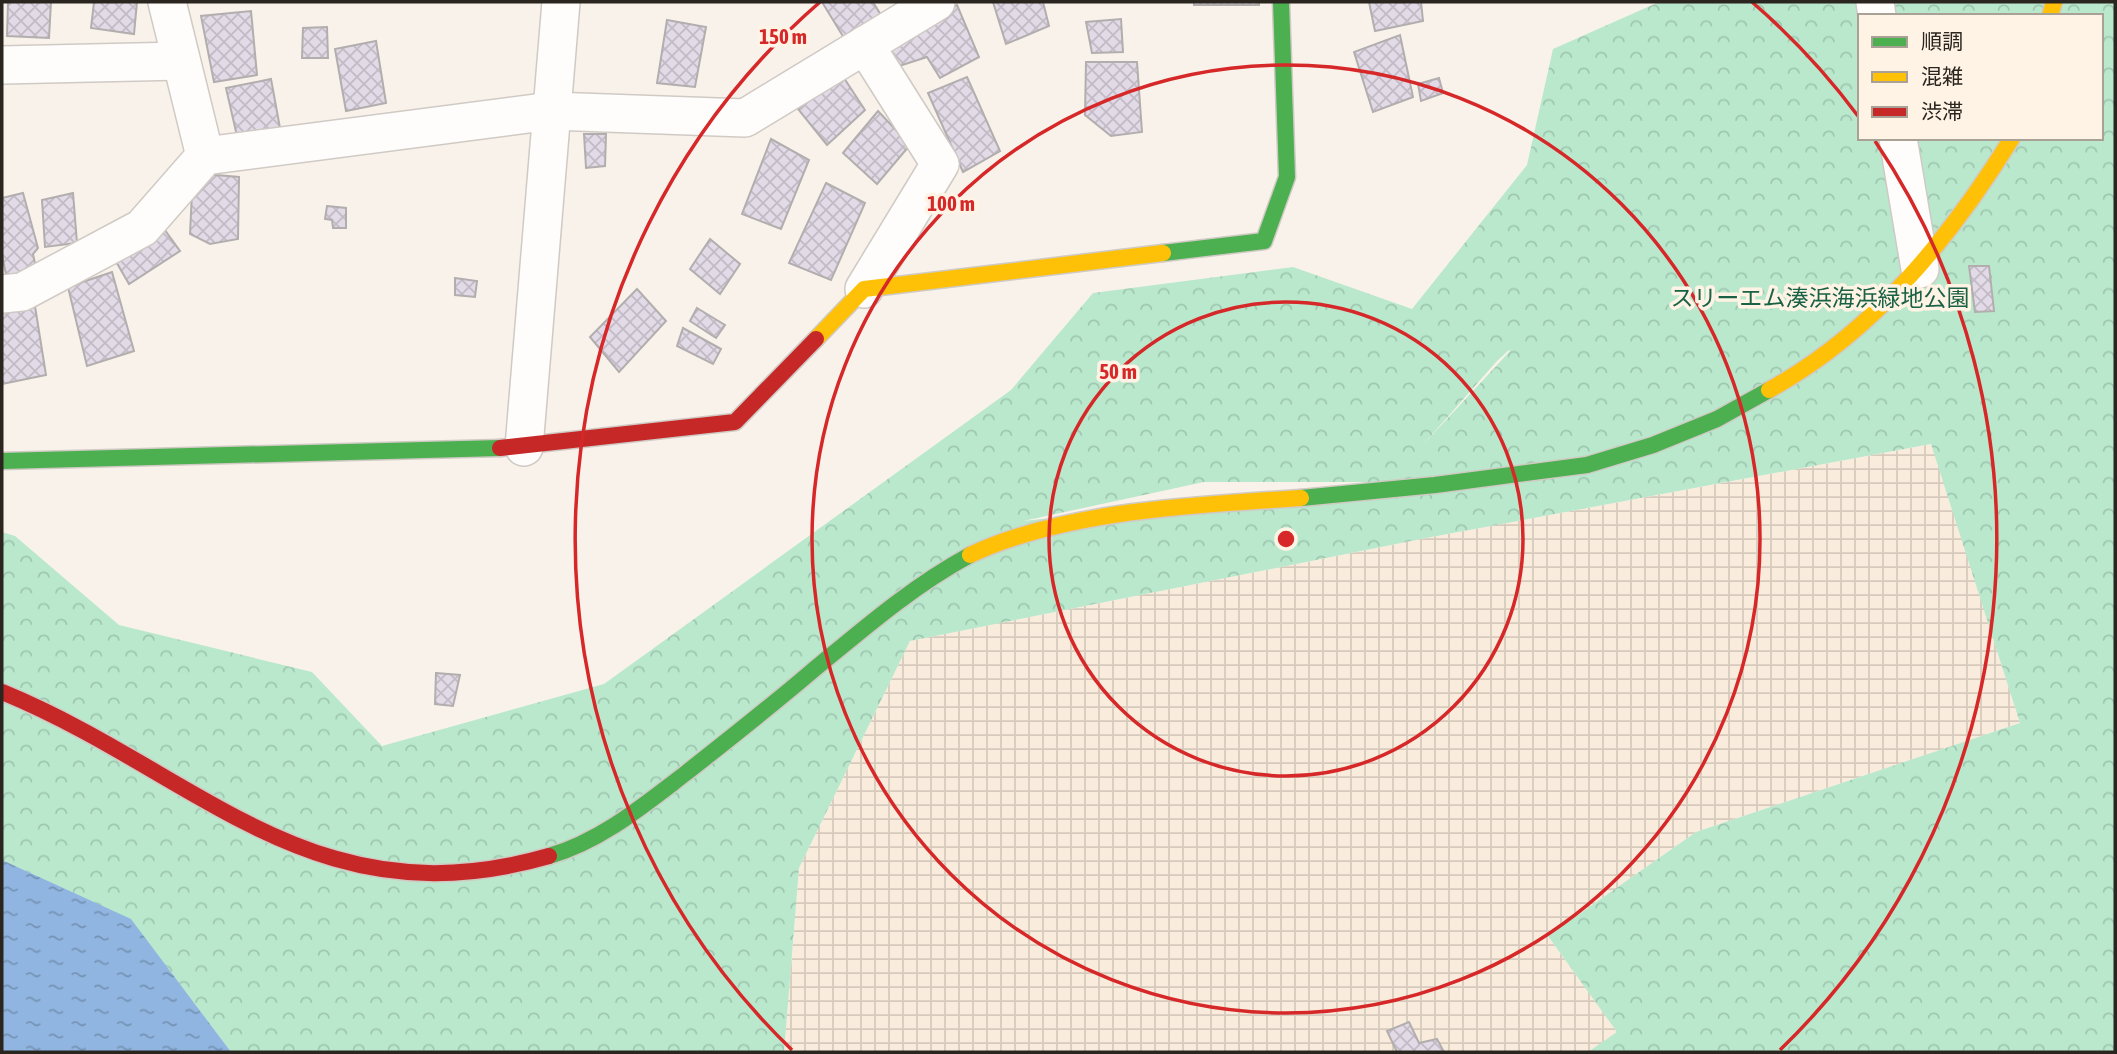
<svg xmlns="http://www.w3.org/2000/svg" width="2117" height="1054" viewBox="0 0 2117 1054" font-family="'Asap Condensed','Noto Sans JP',sans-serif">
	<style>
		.industrial { fill: url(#industrial-grid) }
		.forest { fill: url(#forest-crowns); fill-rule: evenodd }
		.water { fill: url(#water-ripples) }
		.building { fill: url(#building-cross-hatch); stroke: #b2aeae; stroke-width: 2 }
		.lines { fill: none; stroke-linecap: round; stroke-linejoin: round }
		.street-casing { stroke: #d0cac4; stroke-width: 40 }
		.fast-casing { stroke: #d0cac4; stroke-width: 19 }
		.slow-casing { stroke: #d0cac4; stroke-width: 19 }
		.jam-casing { stroke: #d0cac4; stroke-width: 19 }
		.street { stroke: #fefdfc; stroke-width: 37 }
		.fast { stroke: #4caf50; stroke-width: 16 }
		.slow { stroke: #ffc107; stroke-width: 16 }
		.jam { stroke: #c62828; stroke-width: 16 }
		.ring { fill: none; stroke: #d62828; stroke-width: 3.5 }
		.labels { text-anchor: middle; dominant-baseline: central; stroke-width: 7; stroke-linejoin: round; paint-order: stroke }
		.park-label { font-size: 23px; fill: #196245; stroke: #fff3e5 }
		.centre { fill: #d62828; stroke: #fff3e5; stroke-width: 3.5 }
		.ring-label { font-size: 21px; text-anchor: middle; font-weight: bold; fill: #d62828; stroke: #fff3e5; stroke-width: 7; stroke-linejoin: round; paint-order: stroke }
	</style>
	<defs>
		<pattern id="industrial-grid" width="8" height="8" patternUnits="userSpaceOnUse" patternTransform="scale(1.75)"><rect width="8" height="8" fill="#faecdc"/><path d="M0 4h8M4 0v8" fill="none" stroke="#d6cabc"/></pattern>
		<pattern id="forest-crowns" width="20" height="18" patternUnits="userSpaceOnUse" patternTransform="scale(1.75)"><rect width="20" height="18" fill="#b9e8cd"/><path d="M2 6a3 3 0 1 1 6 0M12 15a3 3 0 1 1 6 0" fill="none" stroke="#9fc7b0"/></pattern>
		<pattern id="water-ripples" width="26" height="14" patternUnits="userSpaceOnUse" patternTransform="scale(1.75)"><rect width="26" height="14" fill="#8fb5e0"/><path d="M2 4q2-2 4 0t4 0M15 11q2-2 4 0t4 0" fill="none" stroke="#7593b5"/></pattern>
		<pattern id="building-cross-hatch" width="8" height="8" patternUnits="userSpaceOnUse" patternTransform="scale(1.75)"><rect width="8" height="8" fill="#e2dae6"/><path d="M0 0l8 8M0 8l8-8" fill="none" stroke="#c2bbc5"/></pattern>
	</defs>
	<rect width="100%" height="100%" fill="#f9f2eb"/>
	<!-- industrial -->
	<path class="industrial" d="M 1932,444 L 2020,723 L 1696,832 L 1548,936 L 1618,1033 L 1588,1052 L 784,1052 L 799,868 L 910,641 L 1426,538 Z"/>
	<!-- forest -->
	<path class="forest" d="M 1659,2 L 2115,2 L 2115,1052 L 1588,1052 L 1617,1032 L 1548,936 L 1696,832 L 2020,723 L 1931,444 L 1426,538 L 910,641 L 799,868 L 784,1052 L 231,1052 L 131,920 L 2,860 L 2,532 L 15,536 L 119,625 L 312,672 L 382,746 L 604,684 L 1011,390 L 1093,293 L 1293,267 L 1412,309 L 1527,165 L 1553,49 ZM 1860,16 L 2101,16 L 2101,138 L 1860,138 ZM 1509,350 L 1510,351 L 1421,447 L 1497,361 ZM 1204,482 L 1389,482 L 1023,521 Z"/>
	<!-- water -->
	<path class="water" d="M 2,860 L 131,919 L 231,1052 L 2,1052 Z"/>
	<!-- building -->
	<g class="building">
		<path d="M 8,2 L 51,2 L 49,38 L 7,36 Z"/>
		<path d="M 94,2 L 137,2 L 134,34 L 91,28 Z"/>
		<path d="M 822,2 L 873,2 L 882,17 L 844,38 Z"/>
		<path d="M 993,2 L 1043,2 L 1049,26 L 1006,44 Z"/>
		<rect x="1194" y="2" width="65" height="3"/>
		<path d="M 1369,2 L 1421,2 L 1423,21 L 1375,31 Z"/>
		<path d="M 957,5 L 979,57 L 940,78 L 927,57 L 896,67 L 883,44 Z"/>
		<path d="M 251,11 L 257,75 L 214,82 L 201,16 Z"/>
		<path d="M 1121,19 L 1123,52 L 1092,53 L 1086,22 Z"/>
		<path d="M 667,20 L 706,27 L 695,87 L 657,83 Z"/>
		<path d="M 327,27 L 328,58 L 302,58 L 303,28 Z"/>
		<path d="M 1400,35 L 1413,97 L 1373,112 L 1354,52 Z"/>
		<path d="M 376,41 L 386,103 L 346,111 L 335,49 Z"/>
		<path d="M 1086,62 L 1137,62 L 1142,132 L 1111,136 L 1085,115 Z"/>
		<path d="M 842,75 L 865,110 L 827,145 L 798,109 Z"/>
		<path d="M 967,77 L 1000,151 L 963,172 L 928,93 Z"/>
		<path d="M 1439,78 L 1443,93 L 1421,101 L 1418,84 Z"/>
		<path d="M 271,79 L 280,128 L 237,136 L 226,88 Z"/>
		<path d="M 878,111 L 910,145 L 877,184 L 843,153 Z"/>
		<path d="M 584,134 L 606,134 L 605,166 L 586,168 Z"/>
		<path d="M 771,139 L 809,160 L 781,229 L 742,214 Z"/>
		<path d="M 204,174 L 239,177 L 238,239 L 210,244 L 190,234 L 192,193 Z"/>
		<path d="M 826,183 L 865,203 L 831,280 L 789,263 Z"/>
		<path d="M 23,193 L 38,248 L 33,254 L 37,273 L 7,279 L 2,255 L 2,198 Z"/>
		<path d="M 73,193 L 77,243 L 45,247 L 42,200 Z"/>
		<path d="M 327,206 L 346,208 L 346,228 L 333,228 L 332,220 L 325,219 Z"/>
		<path d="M 162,226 L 180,251 L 129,284 L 114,258 Z"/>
		<path d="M 710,239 L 740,264 L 720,294 L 690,269 Z"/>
		<path d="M 1969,266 L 1989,266 L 1994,311 L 1975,312 Z"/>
		<path d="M 112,272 L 134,351 L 87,366 L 68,287 Z"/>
		<path d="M 455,278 L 477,281 L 475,297 L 455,295 Z"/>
		<path d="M 637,289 L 666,321 L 619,372 L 590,337 Z"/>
		<path d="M 34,300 L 46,375 L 2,384 L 2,307 Z"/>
		<path d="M 697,308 L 725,325 L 716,338 L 690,321 Z"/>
		<path d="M 683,328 L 721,349 L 713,364 L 677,346 Z"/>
		<path d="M 436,673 L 460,675 L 453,706 L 435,704 Z"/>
		<path d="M 1409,1022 L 1419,1043 L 1437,1039 L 1444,1052 L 1397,1052 L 1387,1031 Z"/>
	</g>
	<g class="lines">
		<!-- street casing -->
		<g class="street-casing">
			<g id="street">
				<path d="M 167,2 L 205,156"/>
				<path d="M 1875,2 L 1877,16"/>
				<path d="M 2,65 L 181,61"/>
				<path d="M 1898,138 L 1920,269"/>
				<path d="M 864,289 L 940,164 L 865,45"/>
				<path d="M 2,294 L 22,292 L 142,228 L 205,156 L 551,111 L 745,118 L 936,2"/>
				<path d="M 524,447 L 561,2"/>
			</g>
		</g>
		<!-- fast casing -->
		<g class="fast-casing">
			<g id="fast">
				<path d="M 1163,253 L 1264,241 L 1287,177 L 1281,2"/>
				<path d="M 2,461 L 500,448"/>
				<path d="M 1301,498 L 1435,485 L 1587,465 L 1653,445 L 1717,419 L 1769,390"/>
				<path d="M 549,856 C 601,841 644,805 686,773 C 728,740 770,707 811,672 C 862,630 911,587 970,555"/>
			</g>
		</g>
		<!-- slow casing -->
		<g class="slow-casing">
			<g id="slow">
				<path d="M 2050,16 L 2054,2"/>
				<path d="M 816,339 L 864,289 L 1163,253"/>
				<path d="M 1769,390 C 1873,333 1950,238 2012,138"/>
				<path d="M 970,555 C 1065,510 1197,505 1301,498"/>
			</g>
		</g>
		<!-- jam casing -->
		<g class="jam-casing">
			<g id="jam">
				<path d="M 500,448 L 735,422 L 816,339"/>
				<path d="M 2,692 C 199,773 313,924 549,856"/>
			</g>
		</g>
		<!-- street -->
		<use href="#street" class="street"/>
		<!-- fast -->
		<use href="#fast" class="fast"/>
		<!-- slow -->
		<use href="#slow" class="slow"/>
		<!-- jam -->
		<use href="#jam" class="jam"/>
	</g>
	<!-- distance rings -->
	<g class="ring">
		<circle cx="1286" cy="539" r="237"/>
		<circle cx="1286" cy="539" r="474"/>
		<path d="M792 1050A711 711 0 0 1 820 2M1752 2A711 711 0 0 1 1858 116M1875 141A711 711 0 0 1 1780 1050"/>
	</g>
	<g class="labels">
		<!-- park labels -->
		<g class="park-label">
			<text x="1820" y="298">スリーエム湊浜海浜緑地公園</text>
		</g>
	</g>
	<circle cx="1286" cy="539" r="10" class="centre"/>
	<g class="ring-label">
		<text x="783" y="44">150 m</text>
		<text x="951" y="211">100 m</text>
		<text x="1118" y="379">50 m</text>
	</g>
	<!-- border -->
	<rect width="2117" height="1054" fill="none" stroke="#2a251f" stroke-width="7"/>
	<!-- legend -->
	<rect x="1858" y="14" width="245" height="126" fill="#fff3e5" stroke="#aaa196" stroke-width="2"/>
	<rect x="1872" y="37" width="35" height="10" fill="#4caf50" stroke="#aaa196" stroke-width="2"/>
	<text x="1921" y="49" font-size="21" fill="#2a251f">順調</text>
	<rect x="1872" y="72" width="35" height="10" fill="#ffc107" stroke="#aaa196" stroke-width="2"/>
	<text x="1921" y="84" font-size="21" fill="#2a251f">混雑</text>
	<rect x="1872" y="107" width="35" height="10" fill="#c62828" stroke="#aaa196" stroke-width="2"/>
	<text x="1921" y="119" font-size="21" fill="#2a251f">渋滞</text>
</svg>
